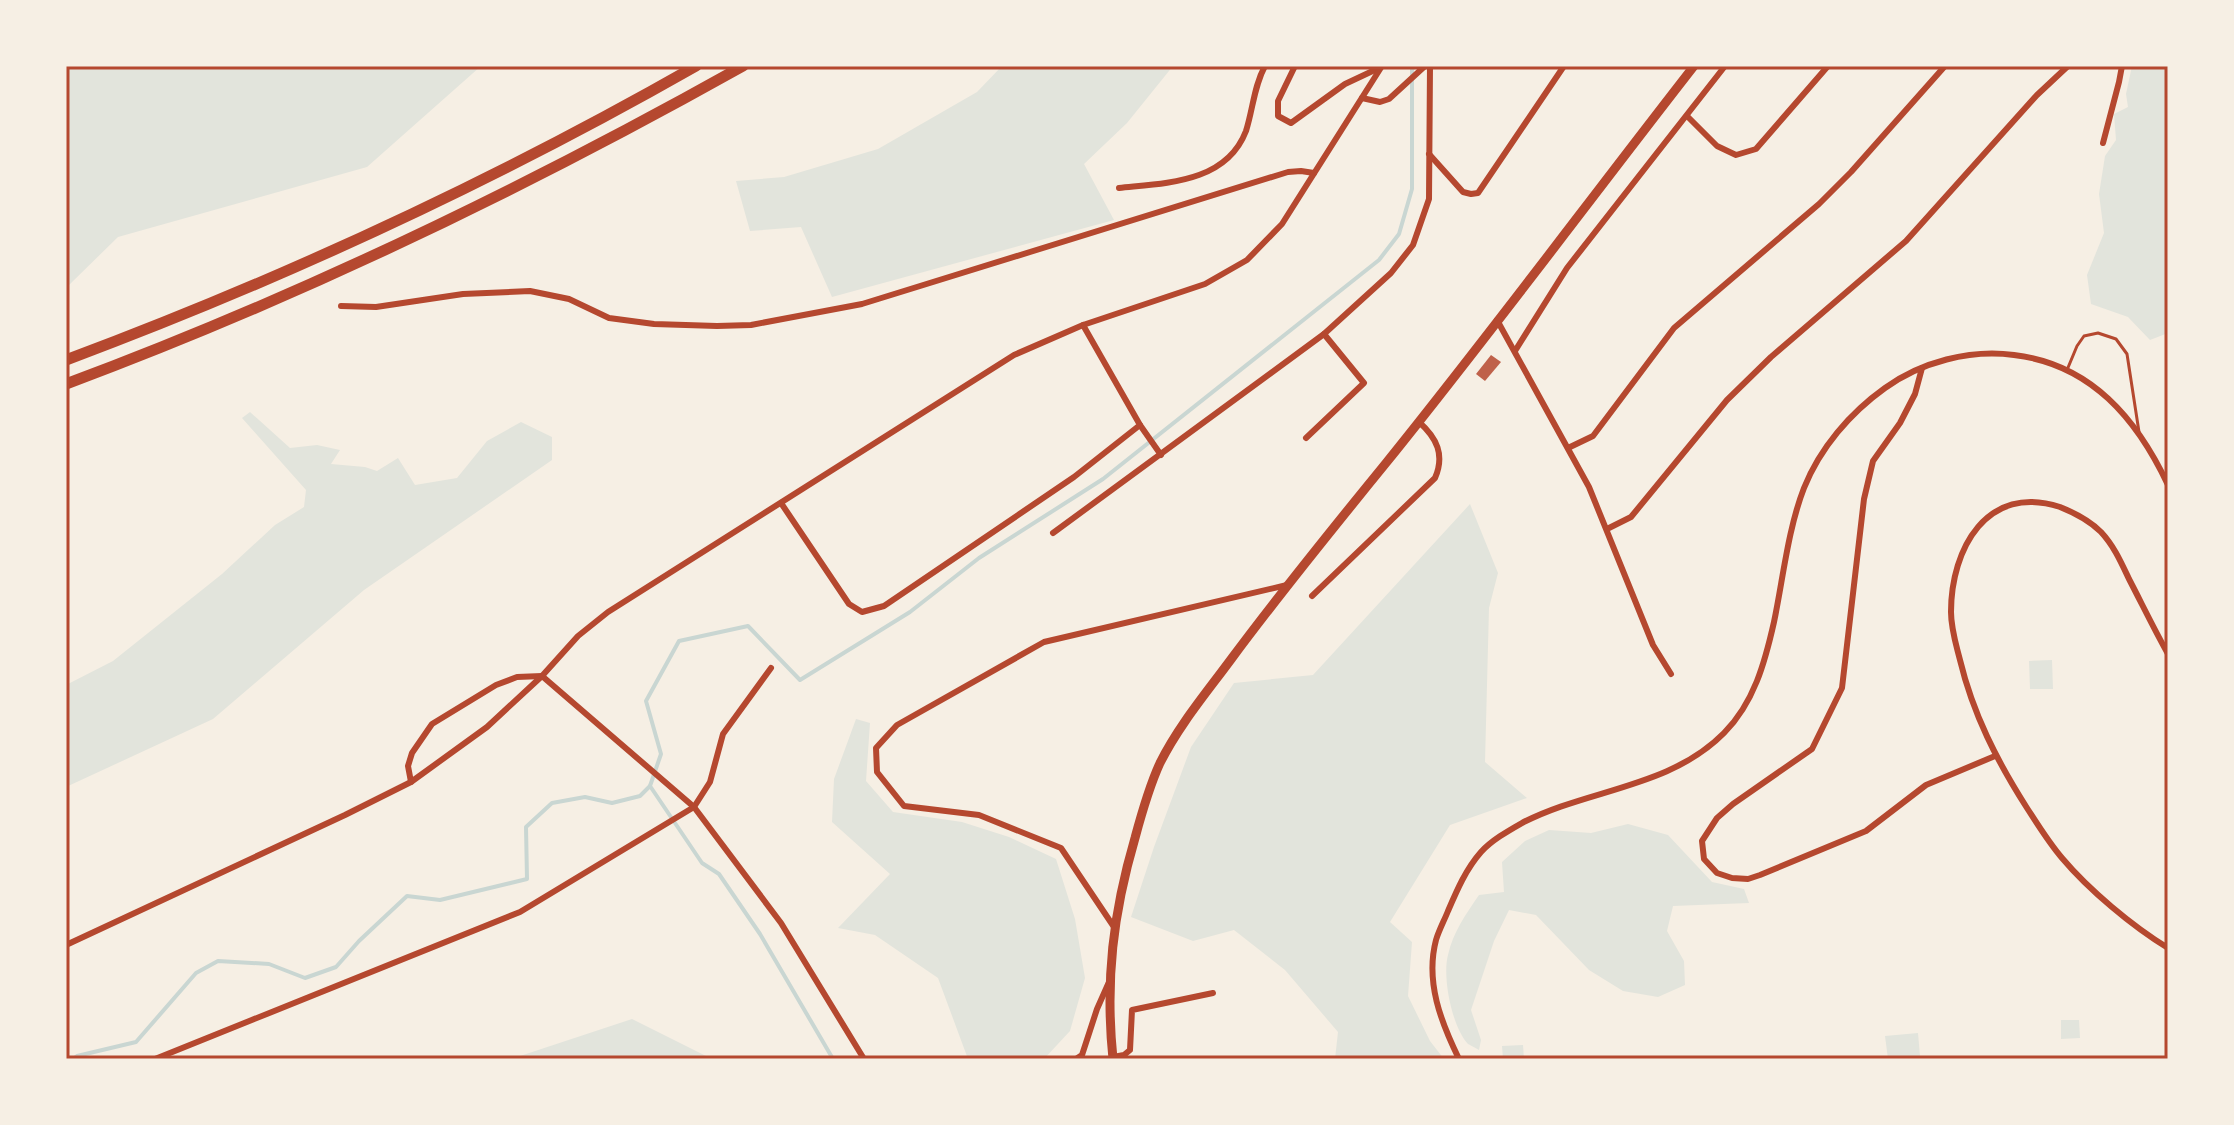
<svg xmlns="http://www.w3.org/2000/svg" width="2234" height="1125" viewBox="0 0 2234 1125" font-family="'PT Sans Narrow',sans-serif">
	<style>
		.green { fill: #e2e4dc }
		.lines { fill: none; stroke-linecap: round; stroke-linejoin: round }
		.stream { stroke: #c9d6d2; stroke-width: 4 }
		.building { fill: #bf614a }
		.service { stroke: #b5482f; stroke-width: 3 }
		.minor { stroke: #b5482f; stroke-width: 6 }
		.primary { stroke: #b5482f; stroke-width: 9 }
		.motorway { stroke: #b5482f; stroke-width: 11 }
		.neatline { fill: none; stroke: #b5482f; stroke-width: 3 }
	</style>
	<rect width="100%" height="100%" fill="#f6efe4"/>
	<!-- green -->
	<g class="green">
		<path d="M 66,66 L 481,66 L 367,167 L 118,237 L 68,286 Z"/>
		<path d="M 1002,66 L 1173,66 L 1127,123 L 1084,164 L 1114,220 L 832,297 L 801,227 L 750,231 L 736,181 L 784,177 L 878,149 L 977,92 Z"/>
		<path d="M 2132,66 L 2168,66 L 2168,333 L 2150,340 L 2128,317 L 2091,304 L 2087,275 L 2104,233 L 2099,194 L 2105,156 L 2116,140 L 2114,114 L 2128,107 L 2126,94 Z"/>
		<path d="M 250,412 L 290,448 L 317,445 L 340,450 L 331,464 L 365,467 L 377,471 L 398,458 L 415,485 L 457,478 L 487,441 L 521,422 L 552,437 L 552,460 L 364,590 L 213,719 L 66,787 L 66,685 L 113,661 L 222,574 L 275,525 L 304,507 L 306,490 L 242,418 Z"/>
		<path d="M 1470,504 L 1498,573 L 1489,608 L 1485,762 L 1527,798 L 1450,825 L 1390,922 L 1412,942 L 1408,996 L 1430,1041 L 1444,1059 L 1335,1059 L 1338,1032 L 1285,970 L 1234,930 L 1193,941 L 1131,917 L 1154,847 L 1191,747 L 1234,683 L 1313,675 Z"/>
		<path d="M 2052,660 L 2053,689 L 2030,689 L 2029,661 Z"/>
		<path d="M 856,719 L 870,723 L 866,781 L 893,812 L 962,822 L 1009,837 L 1056,859 L 1075,919 L 1085,978 L 1070,1031 L 1044,1059 L 968,1059 L 938,978 L 875,935 L 838,928 L 890,874 L 832,822 L 834,779 Z"/>
		<path d="M 1628,824 L 1668,835 L 1712,882 L 1744,889 L 1749,903 L 1673,906 L 1667,931 L 1684,961 L 1685,985 L 1658,997 L 1623,991 L 1589,970 L 1536,915 L 1509,910 L 1494,941 L 1471,1010 L 1481,1040 L 1479,1050 C 1478,1049 1468,1044 1468,1044 C 1452,1027 1442,977 1448,955 C 1453,932 1466,914 1479,895 L 1504,892 L 1502,862 L 1525,841 L 1549,830 L 1591,833 Z"/>
		<path d="M 632,1019 L 712,1059 L 511,1059 Z"/>
		<path d="M 2061,1020 L 2079,1020 L 2080,1038 L 2061,1039 Z"/>
		<path d="M 1918,1033 L 1920,1056 L 1888,1059 L 1885,1036 Z"/>
		<path d="M 1523,1045 L 1524,1059 L 1503,1059 L 1502,1046 Z"/>
	</g>
	<g class="lines">
		<!-- stream -->
		<g class="stream">
			<path d="M 73,1059 L 77,1056 L 136,1042 L 196,973 L 218,961 L 269,964 L 305,978 L 336,967 L 359,941 L 407,896 L 440,900 L 527,879 L 526,827 L 552,803 L 585,797 L 612,803 L 640,796 L 650,786"/>
			<path d="M 833,1059 L 760,934 L 719,874 L 702,863 L 650,786 L 661,754 L 646,701 L 679,641 L 748,626 L 800,680 L 910,612 L 979,558 L 1103,479 L 1379,260 L 1399,234 L 1412,189 L 1412,70 L 1414,66"/>
		</g>
	</g>
	<!-- building -->
	<path class="building" d="M 1491,355 L 1501,362 L 1485,381 L 1476,374 Z"/>
	<g class="lines">
		<!-- service -->
		<path class="service" d="M 2067,370 L 2077,346 L 2084,336 L 2098,333 L 2116,339 L 2127,354 L 2139,432"/>
		<!-- minor -->
		<g class="minor">
			<path d="M 1295,66 L 1278,101 L 1278,116 L 1291,123 L 1345,84 L 1379,68"/>
			<path d="M 1362,98 L 1380,102 L 1389,99 L 1425,66"/>
			<path d="M 1688,117 L 1717,146 L 1736,155 L 1756,149 L 1828,66"/>
			<path d="M 2103,143 L 2119,82 L 2122,66"/>
			<path d="M 1429,154 L 1463,192 L 1471,194 L 1478,193 L 1564,66"/>
			<path d="M 1119,188 C 1166,183 1226,183 1246,131 C 1253,109 1254,86 1265,66"/>
			<path d="M 341,306 L 376,307 L 463,294 L 530,291 L 569,299 L 609,318 L 654,324 L 717,326 L 751,325 L 862,304 L 1288,172 L 1301,171 L 1314,173"/>
			<path d="M 1497,320 L 1589,487 L 1653,645 L 1671,674"/>
			<path d="M 1515,351 L 1567,268 L 1725,66"/>
			<path d="M 1922,368 L 1915,394 L 1900,423 L 1873,461 L 1864,499 L 1842,688 L 1812,749 L 1733,804 L 1717,818 L 1702,841 L 1704,859 L 1717,873 L 1732,878 L 1748,879 L 1760,875 L 1866,831 L 1926,785 L 1995,756"/>
			<path d="M 1140,425 L 1161,455"/>
			<path d="M 1306,438 L 1364,383 L 1324,334"/>
			<path d="M 1568,448 L 1593,436 L 1674,328 L 1819,204 L 1851,172 L 1945,66"/>
			<path d="M 781,503 L 849,604 L 862,612 L 884,606 L 1074,477 L 1140,425 L 1083,325"/>
			<path d="M 1607,529 L 1631,517 L 1727,400 L 1771,357 L 1906,241 L 2037,95 L 2068,66"/>
			<path d="M 1053,533 L 1324,334 L 1391,273 L 1413,245 L 1429,199 L 1430,66"/>
			<path d="M 1312,596 L 1435,478 C 1445,455 1437,438 1419,422"/>
			<path d="M 2168,654 C 2154,629 2142,604 2129,579 C 2121,562 2114,546 2101,532 C 2090,521 2075,513 2060,507 C 1987,483 1951,549 1951,612 C 1951,629 1956,644 1960,660 C 1973,714 1997,761 2027,808 C 2038,825 2049,843 2062,858 C 2089,890 2132,926 2168,948"/>
			<path d="M 411,782 L 408,766 L 412,753 L 432,724 L 496,685 L 517,677 L 542,676 L 694,807 L 781,923 L 864,1059"/>
			<path d="M 1114,927 L 1061,848 L 979,815 L 904,806 L 877,772 L 876,748 L 897,725 L 1044,642 L 1287,585"/>
			<path d="M 66,945 L 345,815 L 411,782 L 487,727 L 542,676 L 578,636 L 608,612 L 1014,355 L 1083,325 L 1205,284 L 1247,260 L 1282,224 L 1382,66"/>
			<path d="M 1113,1057 L 1124,1055 L 1130,1050 L 1132,1010 L 1213,993"/>
			<path d="M 155,1059 L 520,912 L 694,807 L 710,782 L 723,734 L 771,668"/>
			<path d="M 1076,1059 L 1082,1055 L 1097,1009 L 1109,982"/>
			<path d="M 1459,1059 C 1441,1022 1425,982 1436,940 C 1439,930 1444,921 1448,911 C 1457,890 1466,869 1481,852 C 1492,840 1508,831 1522,823 C 1587,789 1670,788 1724,733 C 1754,703 1765,662 1774,622 C 1783,579 1788,529 1804,488 C 1820,448 1850,413 1885,388 C 1921,362 1970,349 2014,355 C 2091,364 2137,419 2168,485"/>
		</g>
		<!-- primary -->
		<path class="primary" d="M 1113,1059 C 1105,981 1113,913 1135,838 C 1142,812 1149,787 1160,763 C 1179,725 1207,692 1232,658 C 1281,592 1333,528 1386,463 C 1491,333 1591,198 1694,66"/>
		<!-- motorway -->
		<g class="motorway">
			<path d="M 66,360 C 283,279 494,181 696,66"/>
			<path d="M 66,384 C 300,297 525,188 743,66"/>
		</g>
	</g>
	<!-- border -->
	<rect width="2234" height="1125" fill="none" stroke="#f6efe4" stroke-width="136"/>
	<rect x="68" y="68" width="2098" height="989" class="neatline"/>
</svg>
